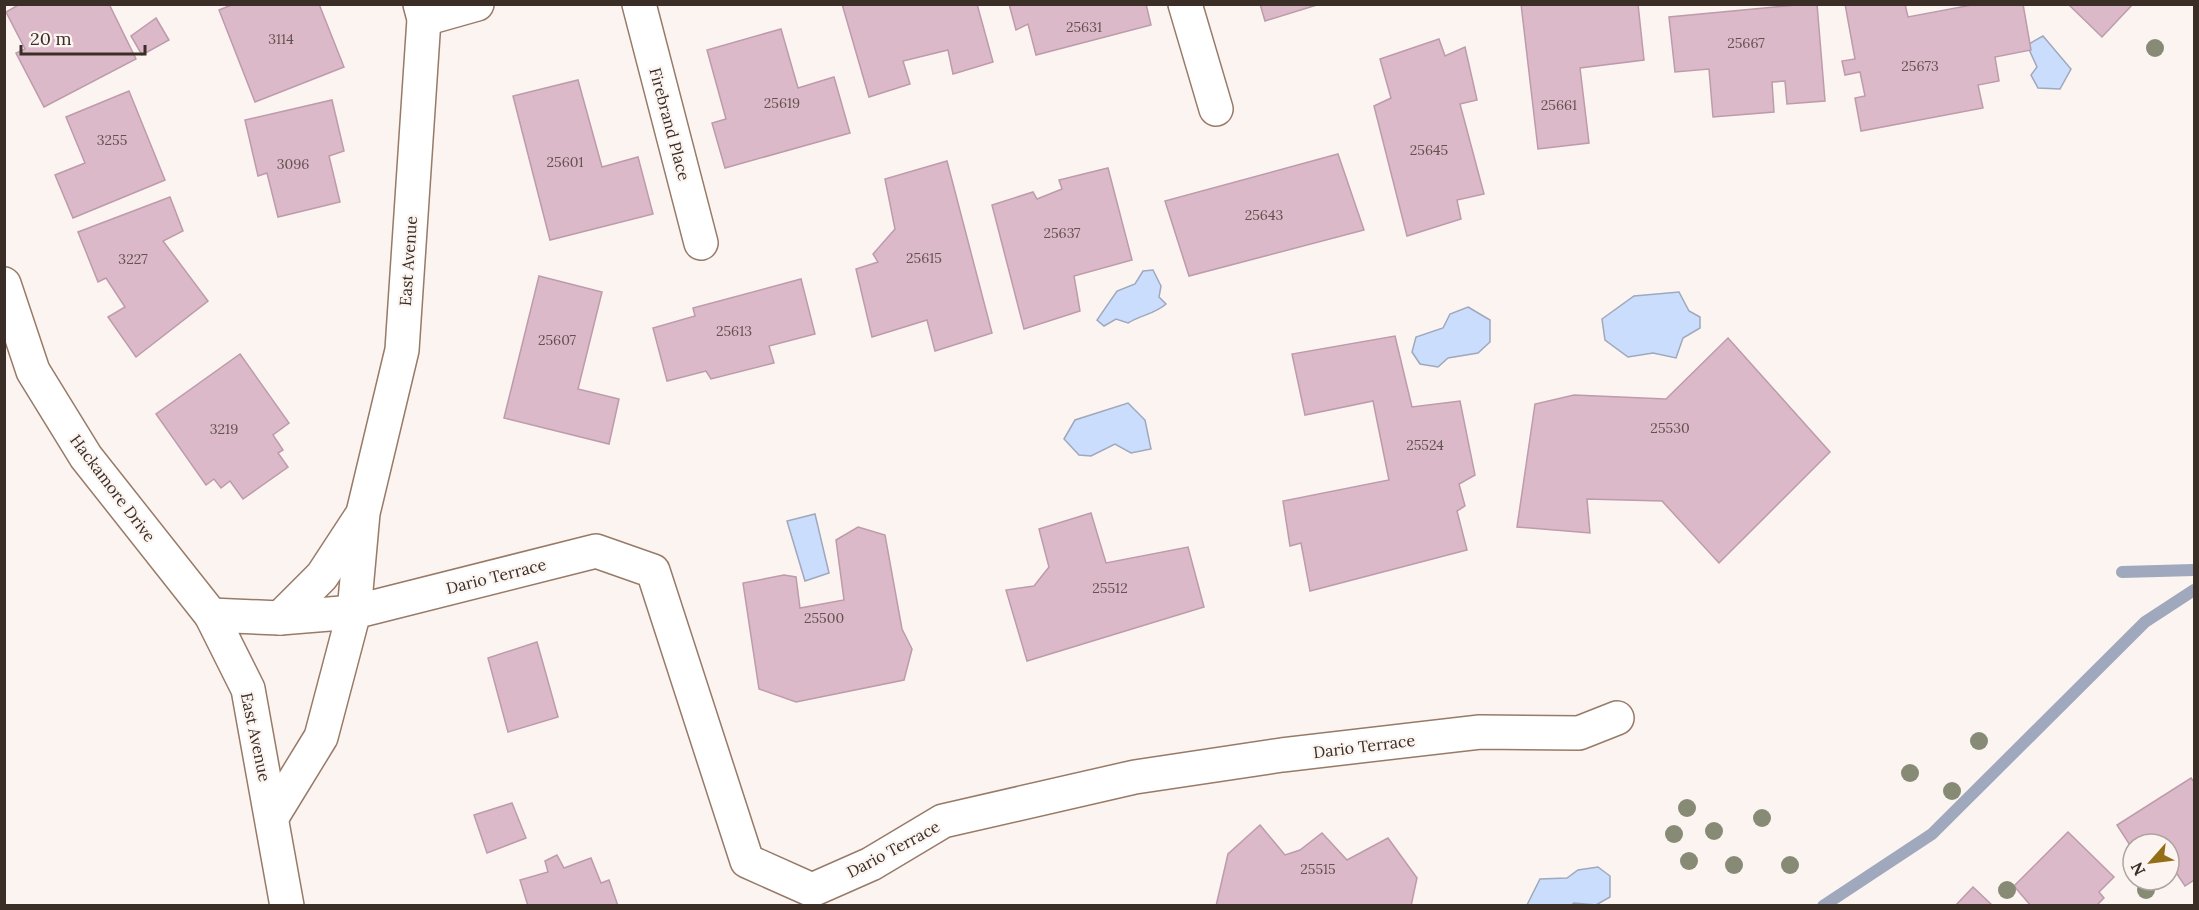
<svg xmlns="http://www.w3.org/2000/svg" width="2199" height="910" viewBox="0 0 2199 910" font-family="Lora,serif">
	<style>
		.water { fill: #caddfc; stroke: #9fa8bc; stroke-width: 1.5 }
		.lines { fill: none; stroke-linecap: round; stroke-linejoin: round }
		.stream { stroke: #9fa8bc; stroke-width: 12 }
		.building { fill: #dcb9c9; stroke: #bd9bab; stroke-width: 1.5 }
		.street-casing { stroke: #987a68; stroke-width: 36 }
		.secondary-casing { stroke: #987a68; stroke-width: 36 }
		.street { stroke: #fff; stroke-width: 33 }
		.secondary { stroke: #fff; stroke-width: 33 }
		.tree { fill: #878b75 }
		.labels { text-anchor: middle; dominant-baseline: central; stroke-width: 4.5; stroke-linejoin: round; paint-order: stroke }
		.number-label { font-size: 14px; fill: #62514f }
		.street-label { font-size: 16px; fill: #3a2e26; stroke: #fbf4f0 }
	</style>
	<rect width="100%" height="100%" fill="#fbf4f0"/>
	<!-- water -->
	<g class="water">
		<path d="M 2043,36 L 2071,69 L 2060,89 L 2038,88 L 2031,75 L 2037,67 L 2027,45 Z"/>
		<path d="M 1153,270 L 1161,286 L 1159,297 L 1166,304 C 1155,314 1141,315 1128,323 L 1116,319 L 1104,326 L 1097,320 L 1117,291 L 1135,284 L 1143,271 Z"/>
		<path d="M 1679,292 L 1689,311 L 1700,317 L 1700,328 L 1683,338 L 1676,358 L 1653,353 L 1628,357 L 1605,340 L 1602,319 L 1634,296 Z"/>
		<path d="M 1468,307 L 1490,320 L 1490,342 L 1478,353 L 1448,358 L 1438,367 L 1420,364 L 1412,352 L 1416,337 L 1443,328 L 1450,314 Z"/>
		<path d="M 1128,403 L 1145,420 L 1151,449 L 1131,453 L 1115,444 L 1091,456 L 1079,455 L 1064,439 L 1075,420 Z"/>
		<path d="M 815,514 L 829,573 L 805,581 L 787,521 Z"/>
		<path d="M 1598,867 L 1610,876 L 1610,897 L 1596,905 L 1574,903 L 1571,905 L 1527,905 L 1540,879 L 1567,878 L 1578,870 Z"/>
	</g>
	<g class="lines">
		<!-- stream -->
		<g class="stream">
			<path d="M 2122,572 L 2194,570"/>
			<path d="M 1823,906 L 1932,834 L 2145,622 L 2194,590"/>
		</g>
	</g>
	<!-- building -->
	<g class="building">
		<path d="M 20,4 L 109,4 L 136,59 L 44,107 L 16,53 L 25,49 L 6,12 Z"/>
		<path d="M 234,4 L 319,4 L 344,67 L 255,102 L 219,10 Z"/>
		<path d="M 842,4 L 977,4 L 993,62 L 953,74 L 948,50 L 903,61 L 910,84 L 869,97 Z"/>
		<path d="M 1009,4 L 1146,4 L 1151,25 L 1036,55 L 1028,24 L 1016,30 Z"/>
		<path d="M 1260,4 L 1320,4 L 1265,21 Z"/>
		<path d="M 1521,4 L 1638,4 L 1644,60 L 1580,68 L 1589,143 L 1538,149 Z"/>
		<path d="M 1807,4 L 1817,4 L 1825,101 L 1787,104 L 1785,81 L 1772,82 L 1774,112 L 1713,117 L 1709,69 L 1675,72 L 1669,17 Z"/>
		<path d="M 1845,4 L 1905,4 L 1908,17 L 1977,4 L 2023,4 L 2031,50 L 1995,57 L 1999,81 L 1978,85 L 1983,108 L 1861,131 L 1855,98 L 1865,96 L 1860,72 L 1845,75 L 1842,61 L 1855,59 Z"/>
		<path d="M 2068,4 L 2133,4 L 2102,37 Z"/>
		<path d="M 156,18 L 169,40 L 142,55 L 131,36 Z"/>
		<path d="M 781,29 L 798,88 L 834,77 L 850,133 L 725,168 L 712,123 L 726,119 L 707,50 Z"/>
		<path d="M 1439,39 L 1445,56 L 1465,47 L 1477,100 L 1460,104 L 1484,194 L 1457,200 L 1461,219 L 1407,236 L 1374,106 L 1391,98 L 1380,59 Z"/>
		<path d="M 578,80 L 602,167 L 638,157 L 653,214 L 550,240 L 513,96 Z"/>
		<path d="M 129,91 L 165,180 L 73,218 L 55,175 L 85,163 L 66,117 Z"/>
		<path d="M 332,100 L 344,151 L 329,156 L 340,202 L 278,217 L 267,173 L 258,176 L 245,120 Z"/>
		<path d="M 1338,154 L 1364,230 L 1189,276 L 1165,201 Z"/>
		<path d="M 947,161 L 992,333 L 935,351 L 927,320 L 872,337 L 856,269 L 878,262 L 873,254 L 895,229 L 885,179 Z"/>
		<path d="M 1108,168 L 1132,260 L 1074,276 L 1080,311 L 1024,329 L 992,205 L 1033,192 L 1037,199 L 1062,189 L 1059,180 Z"/>
		<path d="M 170,197 L 183,231 L 163,241 L 208,301 L 136,357 L 108,317 L 125,307 L 106,278 L 98,282 L 78,232 Z"/>
		<path d="M 539,276 L 602,292 L 578,389 L 619,399 L 609,444 L 504,418 Z"/>
		<path d="M 801,279 L 815,334 L 769,346 L 774,363 L 711,379 L 706,371 L 667,381 L 653,328 L 695,316 L 693,308 Z"/>
		<path d="M 1395,336 L 1412,407 L 1460,401 L 1475,475 L 1459,484 L 1465,506 L 1457,511 L 1467,550 L 1310,591 L 1301,543 L 1290,546 L 1283,501 L 1389,480 L 1373,401 L 1305,415 L 1292,354 Z"/>
		<path d="M 1728,338 L 1830,452 L 1719,563 L 1662,501 L 1587,499 L 1590,533 L 1517,527 L 1535,404 L 1574,395 L 1666,399 Z"/>
		<path d="M 240,354 L 289,423 L 273,435 L 283,450 L 278,453 L 288,467 L 243,499 L 230,481 L 221,488 L 214,479 L 206,485 L 156,414 Z"/>
		<path d="M 1091,513 L 1106,563 L 1188,547 L 1204,607 L 1027,661 L 1006,590 L 1034,586 L 1049,567 L 1039,529 Z"/>
		<path d="M 858,527 L 885,535 L 902,629 L 912,649 L 904,680 L 796,702 L 759,689 L 743,583 L 784,575 L 796,577 L 800,608 L 844,600 L 836,540 Z"/>
		<path d="M 537,642 L 558,717 L 508,732 L 488,658 Z"/>
		<path d="M 2191,778 L 2194,782 L 2194,880 L 2185,886 L 2169,862 L 2169,844 L 2133,844 L 2133,850 L 2117,825 Z"/>
		<path d="M 512,803 L 526,838 L 487,853 L 474,815 Z"/>
		<path d="M 1260,825 L 1285,855 L 1300,850 L 1322,833 L 1347,860 L 1388,838 L 1417,878 L 1411,906 L 1216,906 L 1228,854 Z"/>
		<path d="M 2068,832 L 2114,877 L 2099,892 L 2104,898 L 2096,906 L 2031,906 L 2014,886 Z"/>
		<path d="M 557,855 L 564,868 L 591,858 L 601,883 L 609,880 L 618,906 L 528,906 L 520,880 L 548,872 L 545,861 Z"/>
		<path d="M 1973,887 L 1993,906 L 1955,906 Z"/>
	</g>
	<g class="lines">
		<!-- street casing -->
		<g class="street-casing">
			<g id="street">
				<path d="M 639,4 L 701,243"/>
				<path d="M 1185,4 L 1216,109"/>
				<path d="M 424,19 L 477,4"/>
				<path d="M 4,284 L 33,371 L 86,457 L 211,615"/>
				<path d="M 280,618 L 354,612 L 596,551 L 653,571 L 747,861 L 812,890 L 871,864 L 943,821 L 1135,777 L 1282,755 L 1480,732 L 1579,733 L 1617,718"/>
			</g>
		</g>
		<!-- secondary casing -->
		<g class="secondary-casing">
			<g id="secondary">
				<path d="M 272,817 L 321,737 L 354,612 L 363,513 L 402,350 L 424,19 L 420,4"/>
				<path d="M 287,906 L 248,689 L 211,615 L 280,618 L 322,576 L 360,518"/>
			</g>
		</g>
		<!-- street -->
		<use href="#street" class="street"/>
		<!-- secondary -->
		<use href="#secondary" class="secondary"/>
	</g>
	<!-- trees -->
	<g class="tree">
		<circle cx="2155" cy="48" r="9"/>
		<circle cx="1979" cy="741" r="9"/>
		<circle cx="1910" cy="773" r="9"/>
		<circle cx="1952" cy="791" r="9"/>
		<circle cx="1687" cy="808" r="9"/>
		<circle cx="1762" cy="818" r="9"/>
		<circle cx="1714" cy="831" r="9"/>
		<circle cx="1674" cy="834" r="9"/>
		<circle cx="1689" cy="861" r="9"/>
		<circle cx="1734" cy="865" r="9"/>
		<circle cx="1790" cy="865" r="9"/>
		<circle cx="2007" cy="890" r="9"/>
		<circle cx="2146" cy="890" r="9"/>
	</g>
	<g class="labels">
		<!-- number labels -->
		<g class="number-label">
			<text x="1084" y="27">25631</text>
			<text x="281" y="39">3114</text>
			<text x="1746" y="43">25667</text>
			<text x="1920" y="66">25673</text>
			<text x="782" y="103">25619</text>
			<text x="1559" y="105">25661</text>
			<text x="112" y="140">3255</text>
			<text x="1429" y="150">25645</text>
			<text x="565" y="162">25601</text>
			<text x="293" y="164">3096</text>
			<text x="1264" y="215">25643</text>
			<text x="1062" y="233">25637</text>
			<text x="924" y="258">25615</text>
			<text x="133" y="259">3227</text>
			<text x="734" y="331">25613</text>
			<text x="557" y="340">25607</text>
			<text x="1670" y="428">25530</text>
			<text x="224" y="429">3219</text>
			<text x="1425" y="445">25524</text>
			<text x="1110" y="588">25512</text>
			<text x="824" y="618">25500</text>
			<text x="1318" y="869">25515</text>
		</g>
		<!-- street labels -->
		<g class="street-label">
			<text transform="translate(670 124) rotate(75)">Firebrand Place</text>
			<text transform="translate(408 261) rotate(-86)">East Avenue</text>
			<text transform="translate(113 488) rotate(53)">Hackamore Drive</text>
			<text transform="translate(496 576) rotate(-14)">Dario Terrace</text>
			<text transform="translate(256 737) rotate(78)">East Avenue</text>
			<text transform="translate(1364 746) rotate(-7)">Dario Terrace</text>
			<text transform="translate(893 849) rotate(-28)">Dario Terrace</text>
		</g>
	</g>
	<!-- border -->
	<rect width="2199" height="910" fill="none" stroke="#3a2e26" stroke-width="12"/>
	<!-- north arrow -->
	<g transform="translate(2151 862) rotate(242)"><circle r="28" fill="#fbf4f0" stroke="#aea59f" stroke-width="1.5"/>
	<path d="M0-4.5L10 22L0 15L-10 22Z" fill="#936e16"/>
	<text y="-9" font-size="16" font-weight="bold" text-anchor="middle" fill="#3a2e26">N</text>
	</g>
	<!-- scale -->
	<path d="M21 45v9h124v-9" fill="none" stroke="#3a2e26" stroke-width="3"/>
	<text x="30" y="45" font-size="18" fill="#3a2e26" stroke="#fbf4f0" stroke-width="4.5" paint-order="stroke">20 m</text>
</svg>
